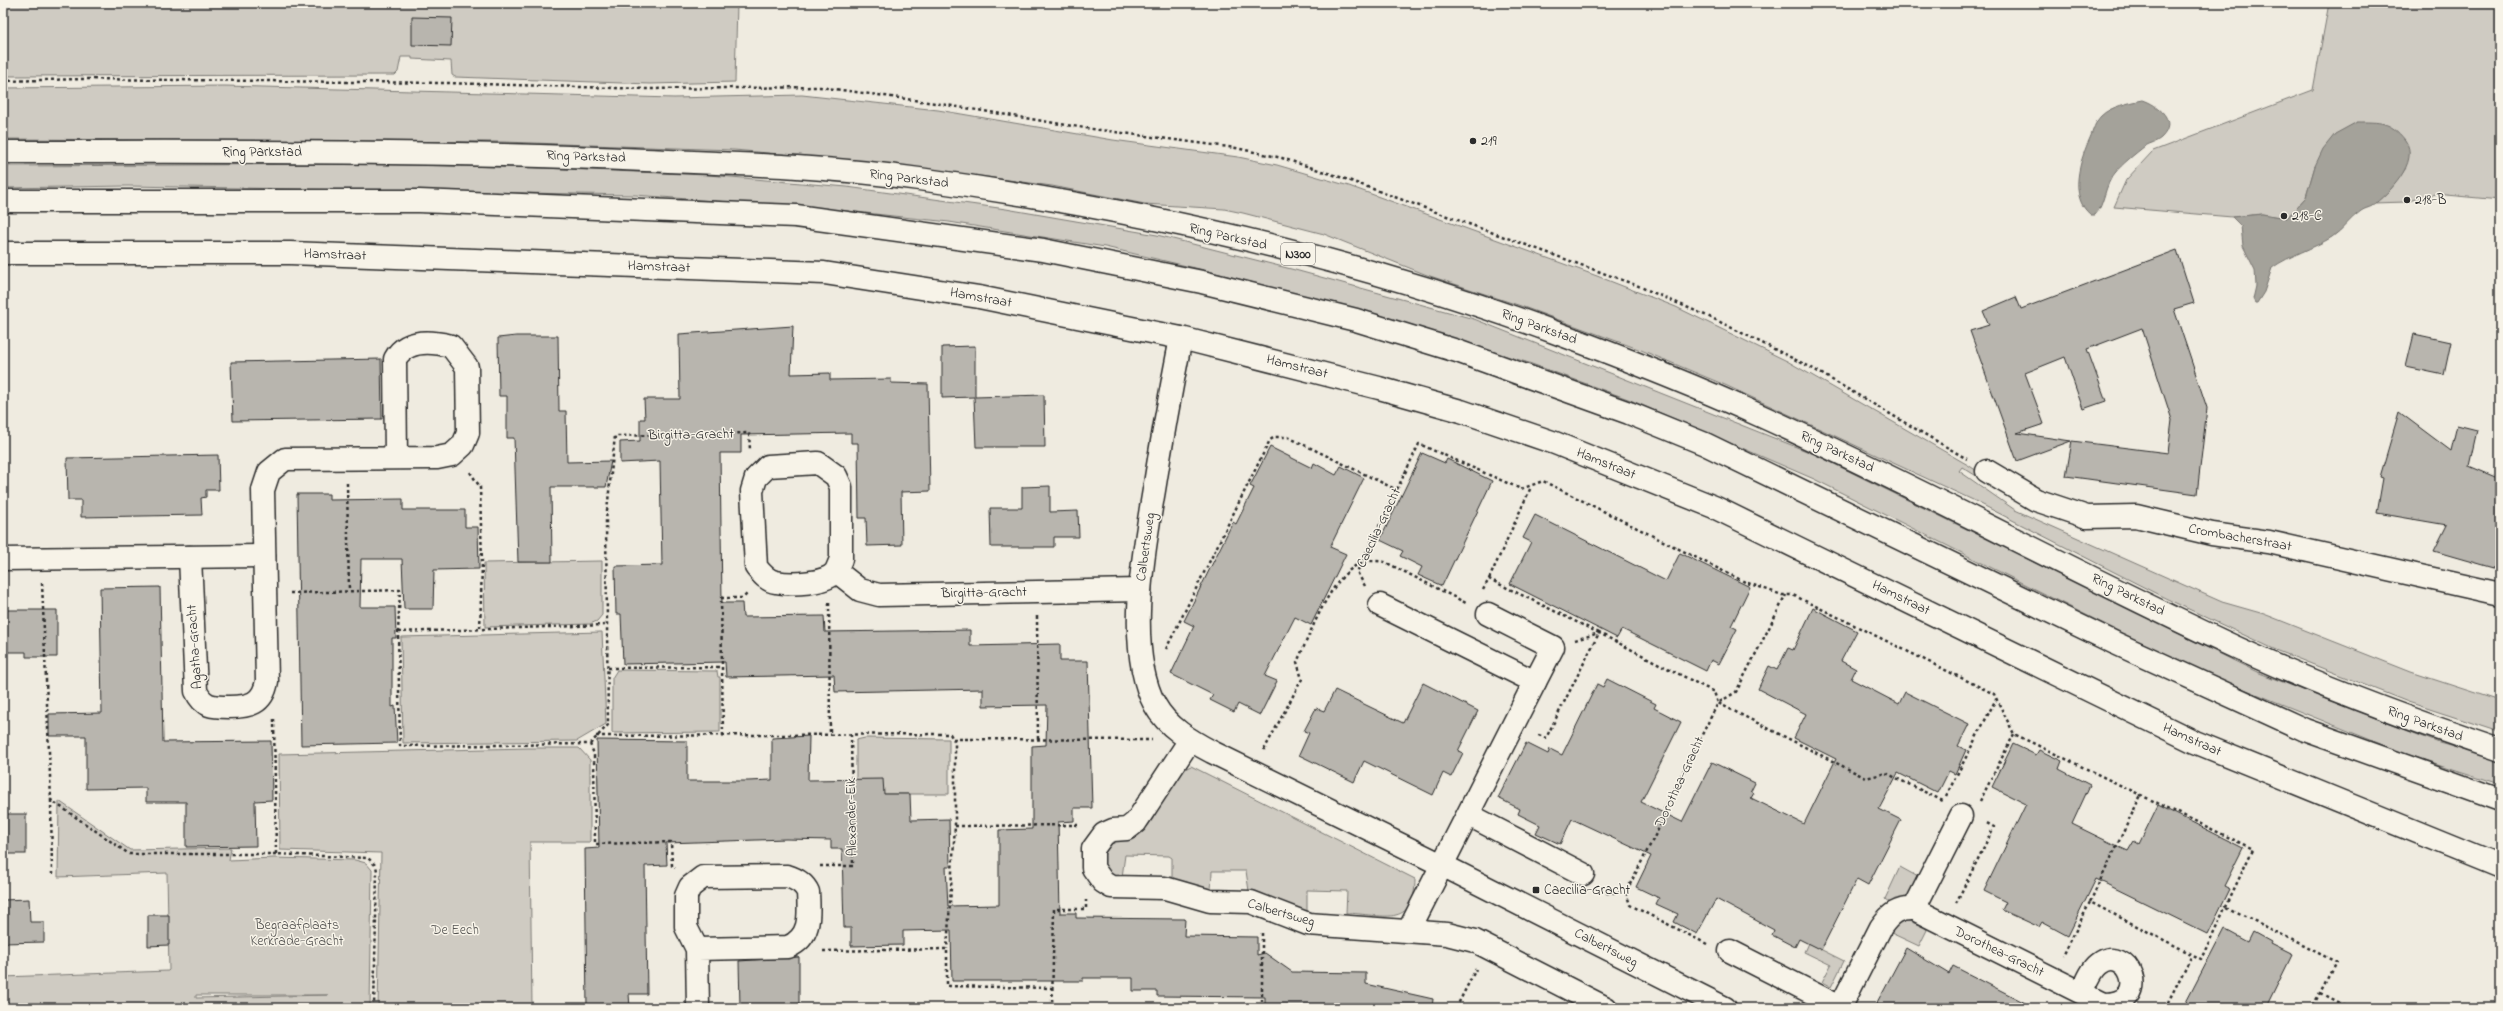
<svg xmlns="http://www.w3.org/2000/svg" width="2503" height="1011" viewBox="0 0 2503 1011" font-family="'Indie Flower',sans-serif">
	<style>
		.green { fill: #cfcbc2; stroke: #7d7b76; fill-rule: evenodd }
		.water { fill: #a4a29a; stroke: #74726e }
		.building { fill: #b8b5ae; stroke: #2b2b2b }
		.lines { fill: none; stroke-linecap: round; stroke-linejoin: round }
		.minor-casing { stroke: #2b2b2b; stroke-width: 25 }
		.tertiary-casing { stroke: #2b2b2b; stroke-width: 25 }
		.trunk-casing { stroke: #2b2b2b; stroke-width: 25 }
		.path { stroke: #2b2b2b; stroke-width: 2.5; stroke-dasharray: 3 3; stroke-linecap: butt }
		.minor { stroke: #f7f3e8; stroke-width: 22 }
		.tertiary { stroke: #f7f3e8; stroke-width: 22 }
		.trunk { stroke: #f7f3e8; stroke-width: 22 }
		.poi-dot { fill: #2b2b2b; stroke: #f7f3e8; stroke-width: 1.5 }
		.labels { text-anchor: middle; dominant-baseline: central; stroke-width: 3; stroke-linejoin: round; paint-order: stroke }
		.shield { fill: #f7f3e8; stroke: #686764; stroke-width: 1 }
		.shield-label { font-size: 13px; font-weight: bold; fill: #2b2b2b }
		.poi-label { font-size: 14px; fill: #2b2b2b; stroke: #f7f3e8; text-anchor: start }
		.street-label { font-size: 14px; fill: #2b2b2b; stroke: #f7f3e8 }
		.park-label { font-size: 14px; fill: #545351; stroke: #f7f3e8 }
	</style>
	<rect width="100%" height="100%" fill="#efebe0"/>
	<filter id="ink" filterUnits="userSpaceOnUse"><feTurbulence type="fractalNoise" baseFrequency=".025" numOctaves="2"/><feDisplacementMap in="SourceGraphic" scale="8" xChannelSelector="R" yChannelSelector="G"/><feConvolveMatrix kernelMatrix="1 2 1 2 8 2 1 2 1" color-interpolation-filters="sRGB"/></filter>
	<g filter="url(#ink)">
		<!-- green -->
		<g class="green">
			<path d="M 3,3 L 737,3 L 735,82 L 650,84 L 455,77 L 452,75 L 451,61 L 412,59 L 412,57 L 401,57 L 398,72 L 395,75 L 3,76 Z"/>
			<path d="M 2329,3 L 2500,3 L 2500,200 L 2435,194 L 2406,202 L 2375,203 L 2391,189 L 2406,168 L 2315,166 L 2306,197 L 2287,218 L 2262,214 L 2232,217 L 2114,207 L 2126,180 L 2153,151 L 2313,90 Z"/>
			<path d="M 225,86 L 674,98 L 802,95 L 938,110 L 1113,140 L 1238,157 L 1277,165 L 1349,186 L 1597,276 L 1676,307 L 1787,361 L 1968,465 L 2006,490 L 2004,493 L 1962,467 L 1959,471 L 2015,510 L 2222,602 L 2264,614 L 2411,672 L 2500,701 L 2500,732 L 2408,702 L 2276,650 L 2163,597 L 1973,500 L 1725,385 L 1641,350 L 1518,305 L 1427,275 L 1324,234 L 1243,213 L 1224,209 L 1145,204 L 1052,186 L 892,164 L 734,150 L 504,142 L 3,139 L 3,88 Z"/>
			<path d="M 367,164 L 541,168 L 708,175 L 847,187 L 1006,209 L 1157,235 L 1295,270 L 1474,319 L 1814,454 L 2257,672 L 2439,743 L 2500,760 L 2500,784 L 2403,753 L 2192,668 L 1814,479 L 1628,399 L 1529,363 L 1370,313 L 1208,271 L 1105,247 L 949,222 L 847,211 L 635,195 L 128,186 L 3,188 L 3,166 Z"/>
			<path d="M 602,561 L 602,615 L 597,621 L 590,624 L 485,627 L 484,563 Z"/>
			<path d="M 602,632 L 606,724 L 577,741 L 403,743 L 401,637 Z"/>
			<path d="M 617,670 L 717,671 L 718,677 L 720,677 L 720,732 L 612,733 L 612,678 Z"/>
			<path d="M 865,738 L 949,739 L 949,794 L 856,794 L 856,740 Z"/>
			<path d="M 528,748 L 579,748 L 590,760 L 590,842 L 530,842 L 532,1008 L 378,1008 L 381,853 L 280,850 L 279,754 Z"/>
			<path d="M 1191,766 L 1415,879 C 1415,930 1381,914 1346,913 L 1347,891 L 1307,890 L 1307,913 L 1249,891 L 1246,871 L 1212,871 L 1211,892 L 1172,879 L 1172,858 L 1169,856 L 1125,855 L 1122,877 L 1120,878 L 1111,876 L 1103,867 C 1105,826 1128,846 1146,828 C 1162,810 1168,775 1191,766 Z"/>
			<path d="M 59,801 L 130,850 L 231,848 L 229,860 L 274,858 L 355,860 L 366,863 L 372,870 L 370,1008 L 3,1008 L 3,977 L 168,971 L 169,970 L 167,873 L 58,877 ZM 196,995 L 328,995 L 196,998 Z"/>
			<path d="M 1900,867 L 1920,878 L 1910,897 L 1895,899 L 1890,903 L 1885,899 Z"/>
			<path d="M 1906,920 L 1925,927 L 1927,930 L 1919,946 L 1889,932 Z"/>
			<path d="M 1808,943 L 1844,961 L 1831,987 L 1822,982 L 1831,965 L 1804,952 Z"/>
		</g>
		<!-- water -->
		<g class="water">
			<path d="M 2143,100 C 2158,105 2179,121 2161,138 C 2157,142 2150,143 2145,146 C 2135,154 2122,164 2115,173 C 2104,185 2105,205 2095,215 L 2091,215 C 2068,197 2080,160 2090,138 C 2093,131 2095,122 2101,116 C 2111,106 2129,103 2143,100 Z"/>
			<path d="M 2357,122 C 2380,122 2390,121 2405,140 C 2421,162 2388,194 2372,206 C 2369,208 2365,208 2361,211 C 2350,218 2343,230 2332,237 C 2313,249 2290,255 2272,268 L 2264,292 L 2257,303 L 2255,303 L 2253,299 L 2256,286 L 2255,270 L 2243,246 L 2241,226 L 2232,217 L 2262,214 L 2287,218 L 2306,197 L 2315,166 L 2323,149 L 2335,134 Z"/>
		</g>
		<!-- building -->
		<g class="building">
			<path d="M 412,17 L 452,18 L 451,46 L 412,45 Z"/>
			<path d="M 2177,250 L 2194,303 L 2174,309 L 2207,408 L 2197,494 L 2066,476 L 2072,441 L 2168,453 L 2172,420 L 2142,328 L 2087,349 L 2106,401 L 2083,409 L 2065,357 L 2025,373 L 2044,424 L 2017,433 L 2071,441 L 2017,461 L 1970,331 L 1989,325 L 1983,311 L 2016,297 L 2021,309 Z"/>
			<path d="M 793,326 L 791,374 L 830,373 L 830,380 L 891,379 L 891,383 L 928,384 L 930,491 L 901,492 L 902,545 L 867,546 L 866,518 L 859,518 L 858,443 L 851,443 L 851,433 L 741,435 L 741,453 L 720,453 L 722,603 L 742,603 L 743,617 L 824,616 L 825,632 L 970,630 L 970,646 L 1060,644 L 1060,661 L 1088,661 L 1092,808 L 1074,808 L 1074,821 L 1058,822 L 1060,913 L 1076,913 L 1076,918 L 1185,919 L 1184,936 L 1257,937 L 1257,955 L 1265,953 L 1292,972 L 1366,973 L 1366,984 L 1433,999 L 1432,1008 L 1265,1008 L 1265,997 L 1157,996 L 1157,991 L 1133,991 L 1133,978 L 1083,978 L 1083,981 L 952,981 L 951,930 L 903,931 L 903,945 L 851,946 L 851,928 L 844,928 L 842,849 L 831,849 L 831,840 L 786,839 L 666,843 L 667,865 L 645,866 L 647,994 L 629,994 L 630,1008 L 587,1008 L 585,849 L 599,848 L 597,740 L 687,741 L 687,781 L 748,781 L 772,780 L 772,738 L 809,736 L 808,780 L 883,779 L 884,794 L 910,794 L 911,820 L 949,819 L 950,867 L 946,867 L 948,906 L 999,905 L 999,830 L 1032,829 L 1032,746 L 1046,745 L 1047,705 L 983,706 L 983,689 L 835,692 L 834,675 L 726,677 L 725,662 L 623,664 L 621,614 L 616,614 L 615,566 L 662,565 L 661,514 L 660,461 L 620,463 L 620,442 L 640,441 L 640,419 L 645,419 L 644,399 L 680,399 L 679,334 Z"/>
			<path d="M 2414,334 L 2451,342 L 2444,375 L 2406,367 Z"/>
			<path d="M 516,336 L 558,336 L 559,411 L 566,411 L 567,462 L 611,461 L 606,487 L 551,487 L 552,562 L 518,562 L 514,438 L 507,438 L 507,396 L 499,396 L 498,338 Z"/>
			<path d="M 975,346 L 975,397 L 1044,395 L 1045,447 L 976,447 L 974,397 L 942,398 L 942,347 Z"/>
			<path d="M 381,359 L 382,419 L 233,421 L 231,362 Z"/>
			<path d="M 2399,412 L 2451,451 L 2457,425 L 2477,430 L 2469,466 L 2500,479 L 2500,570 L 2434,551 L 2447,525 L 2377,513 L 2383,478 L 2380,477 Z"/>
			<path d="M 1270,447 L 1312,468 L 1314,463 L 1336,475 L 1341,466 L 1364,478 L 1330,547 L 1346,554 L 1311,625 L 1295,617 L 1265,676 L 1277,681 L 1260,715 L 1238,704 L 1234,712 L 1210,700 L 1213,695 L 1171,674 L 1194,626 L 1184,621 L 1233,522 L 1236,524 L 1254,488 L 1250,486 Z"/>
			<path d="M 1422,453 L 1445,463 L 1447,459 L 1492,481 L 1442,586 L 1418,575 L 1422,567 L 1400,556 L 1403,551 L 1380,540 Z"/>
			<path d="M 218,455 L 219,490 L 206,490 L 206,497 L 201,498 L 202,515 L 81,517 L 81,500 L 68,500 L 67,458 Z"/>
			<path d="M 1050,486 L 1050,512 L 1078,511 L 1079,537 L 1054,537 L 1054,547 L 991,547 L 990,508 L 1022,508 L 1022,487 Z"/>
			<path d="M 297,494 L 329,494 L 329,500 L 403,499 L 403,510 L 465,510 L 465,527 L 478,527 L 479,569 L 434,570 L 433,609 L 404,609 L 402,559 L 361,559 L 360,607 L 395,607 L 396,638 L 392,638 L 392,707 L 395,706 L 397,743 L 301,745 Z"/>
			<path d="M 1535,515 L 1666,581 L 1680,553 L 1750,587 L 1731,626 L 1737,629 L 1719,664 L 1711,660 L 1706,671 L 1622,629 L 1617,638 L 1510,584 L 1531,542 L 1523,538 Z"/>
			<path d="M 160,587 L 163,742 L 271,741 L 272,800 L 255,801 L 256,846 L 186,847 L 186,802 L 146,802 L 146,788 L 86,789 L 86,736 L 49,736 L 49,714 L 102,713 L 100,588 Z"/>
			<path d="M 1813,608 L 1857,631 L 1841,661 L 1856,669 L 1851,679 L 1899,704 L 1905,692 L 1969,724 L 1958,746 L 1966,750 L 1955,774 L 1949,771 L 1938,793 L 1898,773 L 1879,809 L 1901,820 L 1868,885 L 1857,879 L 1821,950 L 1799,939 L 1795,947 L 1772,935 L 1774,930 L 1716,899 L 1697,934 L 1674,922 L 1678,914 L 1656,904 L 1659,898 L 1636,887 L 1651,856 L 1572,819 L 1560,844 L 1536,833 L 1540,825 L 1518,814 L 1520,809 L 1498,798 L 1526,743 L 1548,754 L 1550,749 L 1562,755 L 1597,684 L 1603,687 L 1607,679 L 1656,704 L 1654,708 L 1681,722 L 1641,802 L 1682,822 L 1712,762 L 1755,783 L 1751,791 L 1754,793 L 1751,798 L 1804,824 L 1836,759 L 1794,738 L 1806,714 L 1758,689 L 1769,666 L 1777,670 L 1788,648 L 1793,650 Z"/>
			<path d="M 3,610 L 57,610 L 57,657 L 26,657 L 26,652 L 3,652 Z"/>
			<path d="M 1423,683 L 1478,711 L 1458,751 L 1463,753 L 1451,777 L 1443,773 L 1433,795 L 1364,761 L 1354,782 L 1299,755 L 1309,733 L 1304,731 L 1316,708 L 1324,711 L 1335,690 L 1403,723 Z"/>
			<path d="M 2013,744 L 2036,755 L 2039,750 L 2062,761 L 2059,769 L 2090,785 L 2072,824 L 2119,847 L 2128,851 L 2134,841 L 2139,844 L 2158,805 L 2243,848 L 2224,886 L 2230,889 L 2208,934 L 2096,879 L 2068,936 L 2042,922 L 2039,927 L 2002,910 L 2006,902 L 1984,891 L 2026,804 L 1992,787 Z"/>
			<rect x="3" y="814" width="23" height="40"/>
			<path d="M 29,899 L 30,922 L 44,922 L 44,942 L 3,943 L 3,900 Z"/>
			<path d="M 148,915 L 169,915 L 169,945 L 148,946 Z"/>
			<path d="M 2224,929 L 2248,942 L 2253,932 L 2271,942 L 2270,944 L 2292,955 L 2266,1008 L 2183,1008 Z"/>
			<path d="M 1906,948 L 1949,974 L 1953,966 L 2035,1008 L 1874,1008 Z"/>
			<path d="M 799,957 L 799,1008 L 740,1008 L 739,961 Z"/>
		</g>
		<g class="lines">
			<!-- minor casing -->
			<g class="minor-casing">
				<g id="minor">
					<path d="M 1181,338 C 1171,389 1162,439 1154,490 C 1144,550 1125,649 1155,705 C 1167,727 1191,741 1212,752 L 1444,866 L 1725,1008"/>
					<path d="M 1987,471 L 2036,500 L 2087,517 L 2136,516 L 2212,534 L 2269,542 L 2500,594"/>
					<path d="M 190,557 L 196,691 C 203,707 213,707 229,707 C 249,707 263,704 267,681 L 263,490 L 269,472 L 285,459 L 437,458 L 452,455 L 463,445 L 468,433 L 467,367 L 451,346 C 431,341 406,339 395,359 L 396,458"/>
					<path d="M 3,559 L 264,556"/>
					<path d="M 836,571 C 827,584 791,585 776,582 C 767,581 761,573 756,567 L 752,491 L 756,478 L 768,466 L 818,463 L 836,476 L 841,487 L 841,559 L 836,571 L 860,590 L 879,595 L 1140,590"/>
					<path d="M 1380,605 L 1535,682 L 1409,930"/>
					<path d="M 1488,614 L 1553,647 L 1535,682"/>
					<path d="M 1190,740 L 1136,822 L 1127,829 L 1113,830 L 1104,834 L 1093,849 L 1093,868 L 1103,882 L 1111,887 L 1165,888 L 1210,901 L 1251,902 L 1308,924 L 1447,934 L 1475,941 L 1606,1008"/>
					<path d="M 1469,815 L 1583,874"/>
					<path d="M 1914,909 L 1961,816"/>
					<path d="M 697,949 L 788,947 C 812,937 809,914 808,892 C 804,883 797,879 787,876 L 703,877 L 690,887 L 686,896 L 686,927 L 697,949 L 698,1008"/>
					<path d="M 1730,951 L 1840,1007"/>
					<path d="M 1840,1008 L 1881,927 C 1890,914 1898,908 1914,909 L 2104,1004 C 2155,1004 2127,941 2099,964 C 2091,970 2086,984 2082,993"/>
				</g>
			</g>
			<!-- tertiary casing -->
			<g class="tertiary-casing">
				<path id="tertiary" d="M 3,253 L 290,253 L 824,273 L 979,297 L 1181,338 L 1379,388 L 1461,411 L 1555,443 L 1714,507 L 2195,742 L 2500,866"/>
			</g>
			<!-- trunk casing -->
			<g class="trunk-casing">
				<g id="trunk">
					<path d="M 3,152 C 217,152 431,150 645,160 C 736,164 828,166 919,179 C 1132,208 1353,257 1554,332 C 1624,358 1693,385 1761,416 C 1916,486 2066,568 2220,640 C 2310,683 2405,718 2500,750"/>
					<path d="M 3,201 L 419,201 L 796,216 L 1043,250 L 1202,282 L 1356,320 L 1457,351 L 1629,413 L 1705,444 L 2115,643 L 2305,730 L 2500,800"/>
				</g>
			</g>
			<!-- path -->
			<g class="path">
				<path d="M 3,81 L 83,79 L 446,83 L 647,89 L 820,87 L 935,103 L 1085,128 L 1236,148 L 1282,158 L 1340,177 L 1636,285 L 1714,319 L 1810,367 L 1967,459"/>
				<path d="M 470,472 L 480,487 L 482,564 L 480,630"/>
				<path d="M 347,483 L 349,591"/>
				<path d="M 1489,579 L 1531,487"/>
				<path d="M 42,583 L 51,800 L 129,854 L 276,854 L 368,858 L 376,866 L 377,871 L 374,1008"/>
				<path d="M 1365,586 L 1357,572 L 1419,444 L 1521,489 L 1543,481 L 1745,582 L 1782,595 L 1793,595 L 1994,694 L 2014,734 L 2253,849 L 2201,959 L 2090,902 L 2063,956"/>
				<path d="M 1483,590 L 1489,579 L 1599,633 L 1546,738 L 1536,734"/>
				<path d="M 290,593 L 400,590 L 398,632 L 400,746 L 590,744 L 594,754 L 595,844 L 671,842 L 672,866 L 675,868"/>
				<path d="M 829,603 L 830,735"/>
				<path d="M 1037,616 L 1038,741"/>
				<path d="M 398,632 L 607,625"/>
				<path d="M 1575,640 L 1599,633 L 1714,692 L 1718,703 L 1736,692 L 1786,595"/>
				<path d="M 1166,649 L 1270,440 L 1275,437 L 1288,437 L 1397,490"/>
				<path d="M 608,668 L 722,667"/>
				<path d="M 274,719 L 276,854"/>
				<path d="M 596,736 L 950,734 L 955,742 L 955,826 L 947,949"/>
				<path d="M 723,736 L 721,598 L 743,598 L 747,594"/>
				<path d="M 953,739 L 1152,740"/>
				<path d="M 590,744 L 608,725 L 606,520 L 615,436 L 749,433 L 750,450"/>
				<path d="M 1264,750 L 1302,679 L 1297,662 C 1311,633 1330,576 1361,563 C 1368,560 1377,561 1385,562 L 1466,603"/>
				<path d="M 1946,796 L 1996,699"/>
				<path d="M 51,800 L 52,874"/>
				<path d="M 1980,801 L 2014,734"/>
				<path d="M 955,826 L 1080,825"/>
				<path d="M 820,866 L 853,866 L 851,735"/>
				<path d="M 1601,890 L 1607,893 L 1626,892"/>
				<path d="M 2090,902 L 2141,795"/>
				<path d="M 1956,903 L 1994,827 L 1985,822"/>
				<path d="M 2227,907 L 2336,962 L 2312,1008"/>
				<path d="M 1707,944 L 1630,905 L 1626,892 L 1664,818 L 1663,812 L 1718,703 L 1866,778 L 1886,773 L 1943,801"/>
				<path d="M 823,951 L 947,949 L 947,986 L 1053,988"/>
				<path d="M 2320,993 L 2349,1008"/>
				<path d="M 1052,1008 L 1054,909 L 1086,909 L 1086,900"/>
				<path d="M 1262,1008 L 1262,933"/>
				<path d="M 1456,1008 L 1476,969"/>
				<path d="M 2165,1008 L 2192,955"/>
			</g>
			<!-- minor -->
			<use href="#minor" class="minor"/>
			<!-- tertiary -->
			<use href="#tertiary" class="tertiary"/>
			<!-- trunk -->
			<use href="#trunk" class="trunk"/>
		</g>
	</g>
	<!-- markers -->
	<g class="poi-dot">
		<circle cx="1473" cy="141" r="4"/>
		<circle cx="2407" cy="200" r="4"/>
		<circle cx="2284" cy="216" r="4"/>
		<rect x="1532" y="886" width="8" height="8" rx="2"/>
	</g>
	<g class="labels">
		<!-- shield labels -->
		<rect class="shield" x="1281" y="243" width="34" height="22" rx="3"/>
		<g class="shield-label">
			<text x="1298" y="254">N300</text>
		</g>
		<!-- poi labels -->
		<g class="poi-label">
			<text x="1481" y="141">219</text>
			<text x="2415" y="200">218-B</text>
			<text x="2292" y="216">218-C</text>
			<text x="1544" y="890">Caecilia-Gracht</text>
		</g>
		<!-- street labels -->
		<g class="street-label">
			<text x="262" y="152">Ring Parkstad</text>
			<text transform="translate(586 157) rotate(2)">Ring Parkstad</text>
			<text transform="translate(909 179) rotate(7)">Ring Parkstad</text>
			<text transform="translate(1228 237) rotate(13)">Ring Parkstad</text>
			<text transform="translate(335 255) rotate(2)">Hamstraat</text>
			<text transform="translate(659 267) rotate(2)">Hamstraat</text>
			<text transform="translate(981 298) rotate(10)">Hamstraat</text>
			<text transform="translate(1539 327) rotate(20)">Ring Parkstad</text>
			<text transform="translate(1297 367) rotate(14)">Hamstraat</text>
			<text transform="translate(691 435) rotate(-1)">Birgitta-Gracht</text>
			<text transform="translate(1837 452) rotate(25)">Ring Parkstad</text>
			<text transform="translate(1606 464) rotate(22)">Hamstraat</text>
			<text transform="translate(1379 528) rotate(-65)">Caecilia-Gracht</text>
			<text transform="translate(2240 538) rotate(10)">Crombacherstraat</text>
			<text transform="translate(1146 547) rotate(-82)">Calbertsweg</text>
			<text transform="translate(984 593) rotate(-1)">Birgitta-Gracht</text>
			<text transform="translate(2128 595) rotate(26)">Ring Parkstad</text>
			<text transform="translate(1901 598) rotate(26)">Hamstraat</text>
			<text transform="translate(195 647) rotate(-94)">Agatha-Gracht</text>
			<text transform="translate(2425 724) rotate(20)">Ring Parkstad</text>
			<text transform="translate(2192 740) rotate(24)">Hamstraat</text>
			<text transform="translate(1680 782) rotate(-65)">Dorothea-Gracht</text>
			<text transform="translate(852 817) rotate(-91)">Alexander-Eik</text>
			<text transform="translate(1281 913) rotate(16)">Calbertsweg</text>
			<text transform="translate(1606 948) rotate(27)">Calbertsweg</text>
			<text transform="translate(1999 952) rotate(26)">Dorothea-Gracht</text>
		</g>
		<!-- park labels -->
		<g class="park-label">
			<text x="297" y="925">Begraafplaats<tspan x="297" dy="16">Kerkrade-Gracht</tspan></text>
			<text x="455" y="930">De Eech</text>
		</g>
	</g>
	<!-- margin -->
	<rect width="2503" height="1011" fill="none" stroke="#f7f3e8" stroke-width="16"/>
	<rect x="8" y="8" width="2487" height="995" fill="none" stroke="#2b2b2b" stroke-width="1.5" filter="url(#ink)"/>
</svg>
